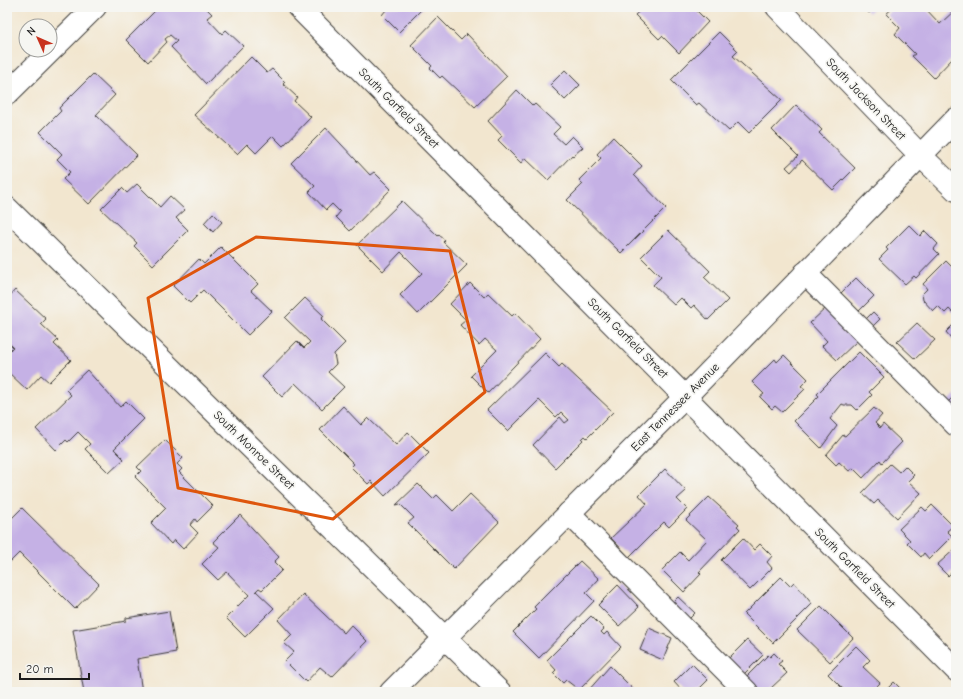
<svg xmlns="http://www.w3.org/2000/svg" width="963" height="699" viewBox="0 0 963 699" font-family="'Comic Neue',sans-serif">
	<style>
		.building { fill: #c5b1e5 }
		.lines { fill: none; stroke-linecap: round; stroke-linejoin: round }
		.minor-casing { stroke: #3c3a37; stroke-width: 24 }
		.minor { stroke: #fff; stroke-width: 22 }
		.marked { fill: none; stroke: #de560d; stroke-width: 3; stroke-linejoin: round }
		.labels { text-anchor: middle; dominant-baseline: central; stroke-width: 3.5; stroke-linejoin: round; paint-order: stroke }
		.street-label { font-size: 12px; fill: #1c1c1c; stroke: #f6f6f2 }
	</style>
	<rect width="100%" height="100%" fill="#f6f6f2"/>
	<filter id="ink" filterUnits="userSpaceOnUse"><feTurbulence type="fractalNoise" baseFrequency=".025" numOctaves="2"/><feDisplacementMap in="SourceGraphic" scale="8" xChannelSelector="R" yChannelSelector="G"/><feConvolveMatrix kernelMatrix="1 2 1 2 8 2 1 2 1" color-interpolation-filters="sRGB"/></filter>
	<filter id="wash" filterUnits="userSpaceOnUse"><feTurbulence type="fractalNoise" baseFrequency=".012" numOctaves="4" result="noise"/><feDisplacementMap in="SourceGraphic" scale="16" xChannelSelector="R" yChannelSelector="G"/><feGaussianBlur stdDeviation="0.9" result="paint"/><feColorMatrix in="noise" values="0 0 0 0 0 0 0 0 0 0 0 0 0 0 0 0 0 1.4 0 .05"/><feComposite in="paint" operator="in"/></filter>
	<g filter="url(#wash)">
		<rect width="100%" height="100%" fill="#f2e6cf"/>
		<g id="blocks">
			<!-- building -->
			<g class="building">
				<path d="M 159,7 L 205,7 L 212,14 L 207,18 L 222,34 L 226,30 L 243,46 L 206,84 L 171,47 L 177,41 L 170,35 L 165,39 L 167,42 L 148,62 L 126,40 Z"/>
				<path d="M 383,7 L 424,7 L 399,32 L 382,15 L 386,10 Z"/>
				<path d="M 640,7 L 693,7 L 708,22 L 679,53 L 662,36 L 659,39 L 635,15 L 642,9 Z"/>
				<path d="M 863,7 L 875,7 L 869,13 Z"/>
				<path d="M 894,7 L 924,7 L 940,24 L 956,9 L 956,61 L 953,58 L 934,78 L 912,56 L 915,54 L 895,34 L 900,28 L 886,14 Z"/>
				<path d="M 438,17 L 461,40 L 467,34 L 507,76 L 475,107 L 442,76 L 440,78 L 430,68 L 432,66 L 411,45 Z"/>
				<path d="M 719,32 L 738,51 L 733,56 L 782,100 L 749,133 L 738,122 L 729,131 L 699,103 L 696,105 L 671,80 Z"/>
				<path d="M 251,57 L 267,73 L 272,69 L 285,82 L 283,84 L 297,97 L 294,101 L 311,117 L 283,146 L 273,136 L 256,153 L 247,144 L 237,154 L 194,115 Z"/>
				<path d="M 565,70 L 580,85 L 565,100 L 550,85 Z"/>
				<path d="M 93,74 L 115,95 L 96,115 L 137,155 L 89,204 L 63,179 L 70,172 L 57,159 L 62,154 L 40,132 L 61,111 L 59,108 Z"/>
				<path d="M 517,90 L 533,106 L 535,104 L 560,127 L 553,134 L 564,144 L 572,136 L 583,147 L 573,156 L 572,155 L 548,180 L 525,158 L 521,163 L 498,140 L 502,136 L 488,121 Z"/>
				<path d="M 796,105 L 822,130 L 819,133 L 855,168 L 833,190 L 802,160 L 791,172 L 786,167 L 798,156 L 772,130 Z"/>
				<path d="M 326,128 L 370,175 L 374,172 L 391,189 L 350,231 L 336,217 L 340,212 L 332,204 L 326,210 L 309,192 L 315,186 L 291,163 Z"/>
				<path d="M 613,137 L 642,166 L 634,175 L 666,208 L 621,253 L 567,200 L 583,184 L 579,180 L 601,158 L 597,154 Z"/>
				<path d="M 137,184 L 160,207 L 170,196 L 185,210 L 176,218 L 188,230 L 153,265 L 134,246 L 137,243 L 101,209 L 122,188 L 127,193 Z"/>
				<path d="M 402,201 L 438,236 L 439,235 L 445,240 L 443,242 L 467,265 L 418,314 L 400,295 L 422,273 L 401,252 L 383,271 L 357,245 Z"/>
				<path d="M 213,213 L 222,222 L 213,232 L 204,223 Z"/>
				<path d="M 909,225 L 920,236 L 925,231 L 938,244 L 934,249 L 939,254 L 916,278 L 914,276 L 905,284 L 879,259 L 888,250 L 886,248 Z"/>
				<path d="M 668,230 L 710,271 L 704,277 L 728,300 L 708,320 L 694,305 L 691,308 L 681,298 L 674,305 L 653,285 L 661,277 L 641,257 Z"/>
				<path d="M 221,247 L 258,284 L 251,291 L 272,311 L 248,335 L 203,290 L 190,303 L 173,286 L 199,259 L 204,264 Z"/>
				<path d="M 946,261 L 956,271 L 956,310 L 953,313 L 949,309 L 945,313 L 938,306 L 933,311 L 923,300 L 922,294 L 927,289 L 923,284 Z"/>
				<path d="M 856,278 L 874,296 L 858,312 L 840,294 Z"/>
				<path d="M 470,283 L 484,297 L 488,293 L 512,316 L 515,313 L 540,339 L 488,393 L 471,376 L 497,350 L 485,339 L 479,345 L 460,325 L 466,320 L 450,304 Z"/>
				<path d="M 15,290 L 46,319 L 41,324 L 58,340 L 54,344 L 71,360 L 49,382 L 41,375 L 27,390 L 7,371 L 7,353 L 13,347 L 7,341 L 7,299 Z"/>
				<path d="M 305,298 L 324,316 L 321,319 L 345,343 L 334,354 L 336,364 L 328,372 L 344,387 L 322,409 L 295,383 L 282,397 L 262,377 L 297,341 L 304,348 L 310,342 L 285,318 Z"/>
				<path d="M 827,307 L 857,341 L 837,360 L 822,346 L 827,341 L 810,323 Z"/>
				<path d="M 873,312 L 880,319 L 872,327 L 865,320 Z"/>
				<path d="M 917,323 L 935,340 L 915,359 L 897,342 Z"/>
				<path d="M 953,325 L 954,326 L 956,325 L 956,344 L 946,332 Z"/>
				<path d="M 859,352 L 884,377 L 869,392 L 872,395 L 857,410 L 852,405 L 844,405 L 842,404 L 830,419 L 837,426 L 821,448 L 794,421 L 819,396 L 817,394 Z"/>
				<path d="M 545,353 L 559,367 L 562,364 L 613,412 L 587,438 L 585,436 L 582,439 L 583,440 L 555,468 L 533,445 L 560,417 L 565,423 L 569,420 L 561,412 L 556,417 L 539,400 L 508,431 L 487,410 Z"/>
				<path d="M 784,355 L 808,379 L 801,386 L 805,389 L 782,412 L 775,406 L 772,409 L 760,397 L 764,394 L 752,382 L 775,359 L 777,362 Z"/>
				<path d="M 87,370 L 120,407 L 126,401 L 144,419 L 114,449 L 124,459 L 109,473 L 85,449 L 90,444 L 78,432 L 68,442 L 66,440 L 56,450 L 36,429 L 71,395 L 66,390 Z"/>
				<path d="M 956,394 L 956,411 L 947,403 Z"/>
				<path d="M 343,406 L 361,425 L 368,418 L 396,445 L 408,432 L 429,453 L 385,496 L 371,481 L 368,484 L 351,467 L 354,464 L 320,430 Z"/>
				<path d="M 874,408 L 882,415 L 875,423 L 880,428 L 883,424 L 902,442 L 882,463 L 880,460 L 863,478 L 853,468 L 849,471 L 839,462 L 836,465 L 826,455 L 843,435 L 845,436 Z"/>
				<path d="M 165,440 L 183,458 L 177,464 L 182,469 L 179,472 L 213,506 L 197,522 L 195,519 L 190,525 L 198,533 L 183,549 L 174,540 L 171,544 L 151,523 L 166,508 L 135,477 L 141,471 L 137,467 Z"/>
				<path d="M 890,464 L 899,472 L 905,466 L 914,475 L 908,481 L 921,493 L 897,518 L 878,500 L 874,504 L 862,493 Z"/>
				<path d="M 665,469 L 686,491 L 677,499 L 687,509 L 669,527 L 664,522 L 629,557 L 611,538 L 647,504 L 639,495 Z"/>
				<path d="M 418,484 L 433,499 L 437,495 L 453,511 L 470,494 L 499,522 L 454,569 L 408,523 L 414,518 L 400,504 L 396,505 Z"/>
				<path d="M 709,497 L 739,524 L 737,526 L 740,529 L 699,572 L 701,574 L 684,592 L 662,570 L 680,552 L 688,560 L 707,540 L 686,520 Z"/>
				<path d="M 932,505 L 953,526 L 947,531 L 952,536 L 929,559 L 924,553 L 921,557 L 907,543 L 910,540 L 899,529 L 922,507 L 926,511 Z"/>
				<path d="M 22,508 L 99,584 L 75,609 L 19,553 L 10,562 L 7,559 L 7,523 Z"/>
				<path d="M 240,515 L 279,557 L 274,562 L 282,570 L 262,590 L 259,588 L 256,591 L 274,608 L 245,637 L 226,618 L 249,595 L 227,572 L 218,580 L 202,564 L 219,547 L 213,542 Z"/>
				<path d="M 743,538 L 754,550 L 760,544 L 772,556 L 767,562 L 772,568 L 750,590 L 721,560 Z"/>
				<path d="M 956,548 L 956,576 L 952,572 L 948,576 L 937,565 Z"/>
				<path d="M 580,561 L 599,579 L 586,593 L 594,601 L 539,658 L 513,632 L 536,609 L 534,607 Z"/>
				<path d="M 781,577 L 790,586 L 794,582 L 812,604 L 773,643 L 744,614 Z"/>
				<path d="M 618,585 L 639,607 L 619,626 L 598,605 Z"/>
				<path d="M 303,594 L 344,633 L 351,625 L 367,641 L 332,677 L 320,667 L 306,682 L 285,661 L 294,652 L 284,643 L 292,635 L 278,620 Z"/>
				<path d="M 678,597 L 695,613 L 686,622 L 669,606 Z"/>
				<path d="M 821,606 L 853,638 L 830,662 L 797,630 Z"/>
				<path d="M 169,611 L 176,652 L 137,659 L 142,692 L 84,692 L 73,630 L 126,621 L 126,618 Z"/>
				<path d="M 591,616 L 604,629 L 601,632 L 604,635 L 607,632 L 621,647 L 579,690 L 566,680 L 563,683 L 553,673 L 556,670 L 547,660 Z"/>
				<path d="M 649,628 L 672,638 L 663,660 L 640,650 Z"/>
				<path d="M 747,640 L 763,655 L 744,674 L 728,659 Z"/>
				<path d="M 856,646 L 870,660 L 863,667 L 880,683 L 871,692 L 846,692 L 828,674 Z"/>
				<path d="M 774,653 L 782,661 L 778,664 L 787,673 L 770,689 L 773,692 L 760,692 L 746,677 L 768,655 L 770,657 Z"/>
				<path d="M 692,664 L 708,680 L 696,692 L 683,692 L 674,682 Z"/>
				<path d="M 610,666 L 629,685 L 635,692 L 587,692 Z"/>
				<path d="M 894,682 L 904,692 L 884,692 Z"/>
			</g>
		</g>
	</g>
	<g filter="url(#ink)">
		<use href="#blocks" fill-opacity="0" stroke="#3c3a37" stroke-width="1"/>
		<g class="lines">
			<!-- minor casing -->
			<g class="minor-casing">
				<g id="minor">
					<path d="M 298,7 L 956,670"/>
					<path d="M 777,7 L 920,155 L 956,190"/>
					<path d="M 7,94 L 95,7"/>
					<path d="M 7,208 L 500,692"/>
					<path d="M 805,273 L 956,425"/>
					<path d="M 569,513 L 747,692"/>
					<path d="M 391,692 L 686,396 L 956,119"/>
				</g>
			</g>
			<!-- minor -->
			<use href="#minor" class="minor"/>
		</g>
	</g>
	<!-- marked area -->
	<path class="marked" d="M 256,237 L 450,251 L 485,392 L 333,519 L 178,488 L 148,298 Z"/>
	<g class="labels">
		<!-- street labels -->
		<g class="street-label">
			<text transform="translate(866 99) rotate(46)">South Jackson Street</text>
			<text transform="translate(399 108) rotate(45)">South Garfield Street</text>
			<text transform="translate(628 338) rotate(45)">South Garfield Street</text>
			<text transform="translate(675 407) rotate(-45)">East Tennessee Avenue</text>
			<text transform="translate(254 450) rotate(44)">South Monroe Street</text>
			<text transform="translate(855 568) rotate(45)">South Garfield Street</text>
		</g>
	</g>
	<!-- margin -->
	<rect width="963" height="699" fill="none" stroke="#f6f6f2" stroke-width="24"/>
	<!-- north arrow -->
	<g transform="translate(38 38) rotate(315)"><circle r="19" fill="#f6f6f2" stroke="#9f9f9c"/>
	<path d="M0-3L7 15L0 10L-7 15Z" fill="#c8321e"/>
	<text y="-6" font-size="11" font-weight="bold" text-anchor="middle" fill="#1c1c1c">N</text>
	</g>
	<!-- scale -->
	<path d="M20 673v6h69v-6" fill="none" stroke="#1c1c1c" stroke-width="2"/>
	<text x="26" y="673" font-size="12" fill="#1c1c1c" stroke="#f6f6f2" stroke-width="3" paint-order="stroke">20 m</text>
</svg>
